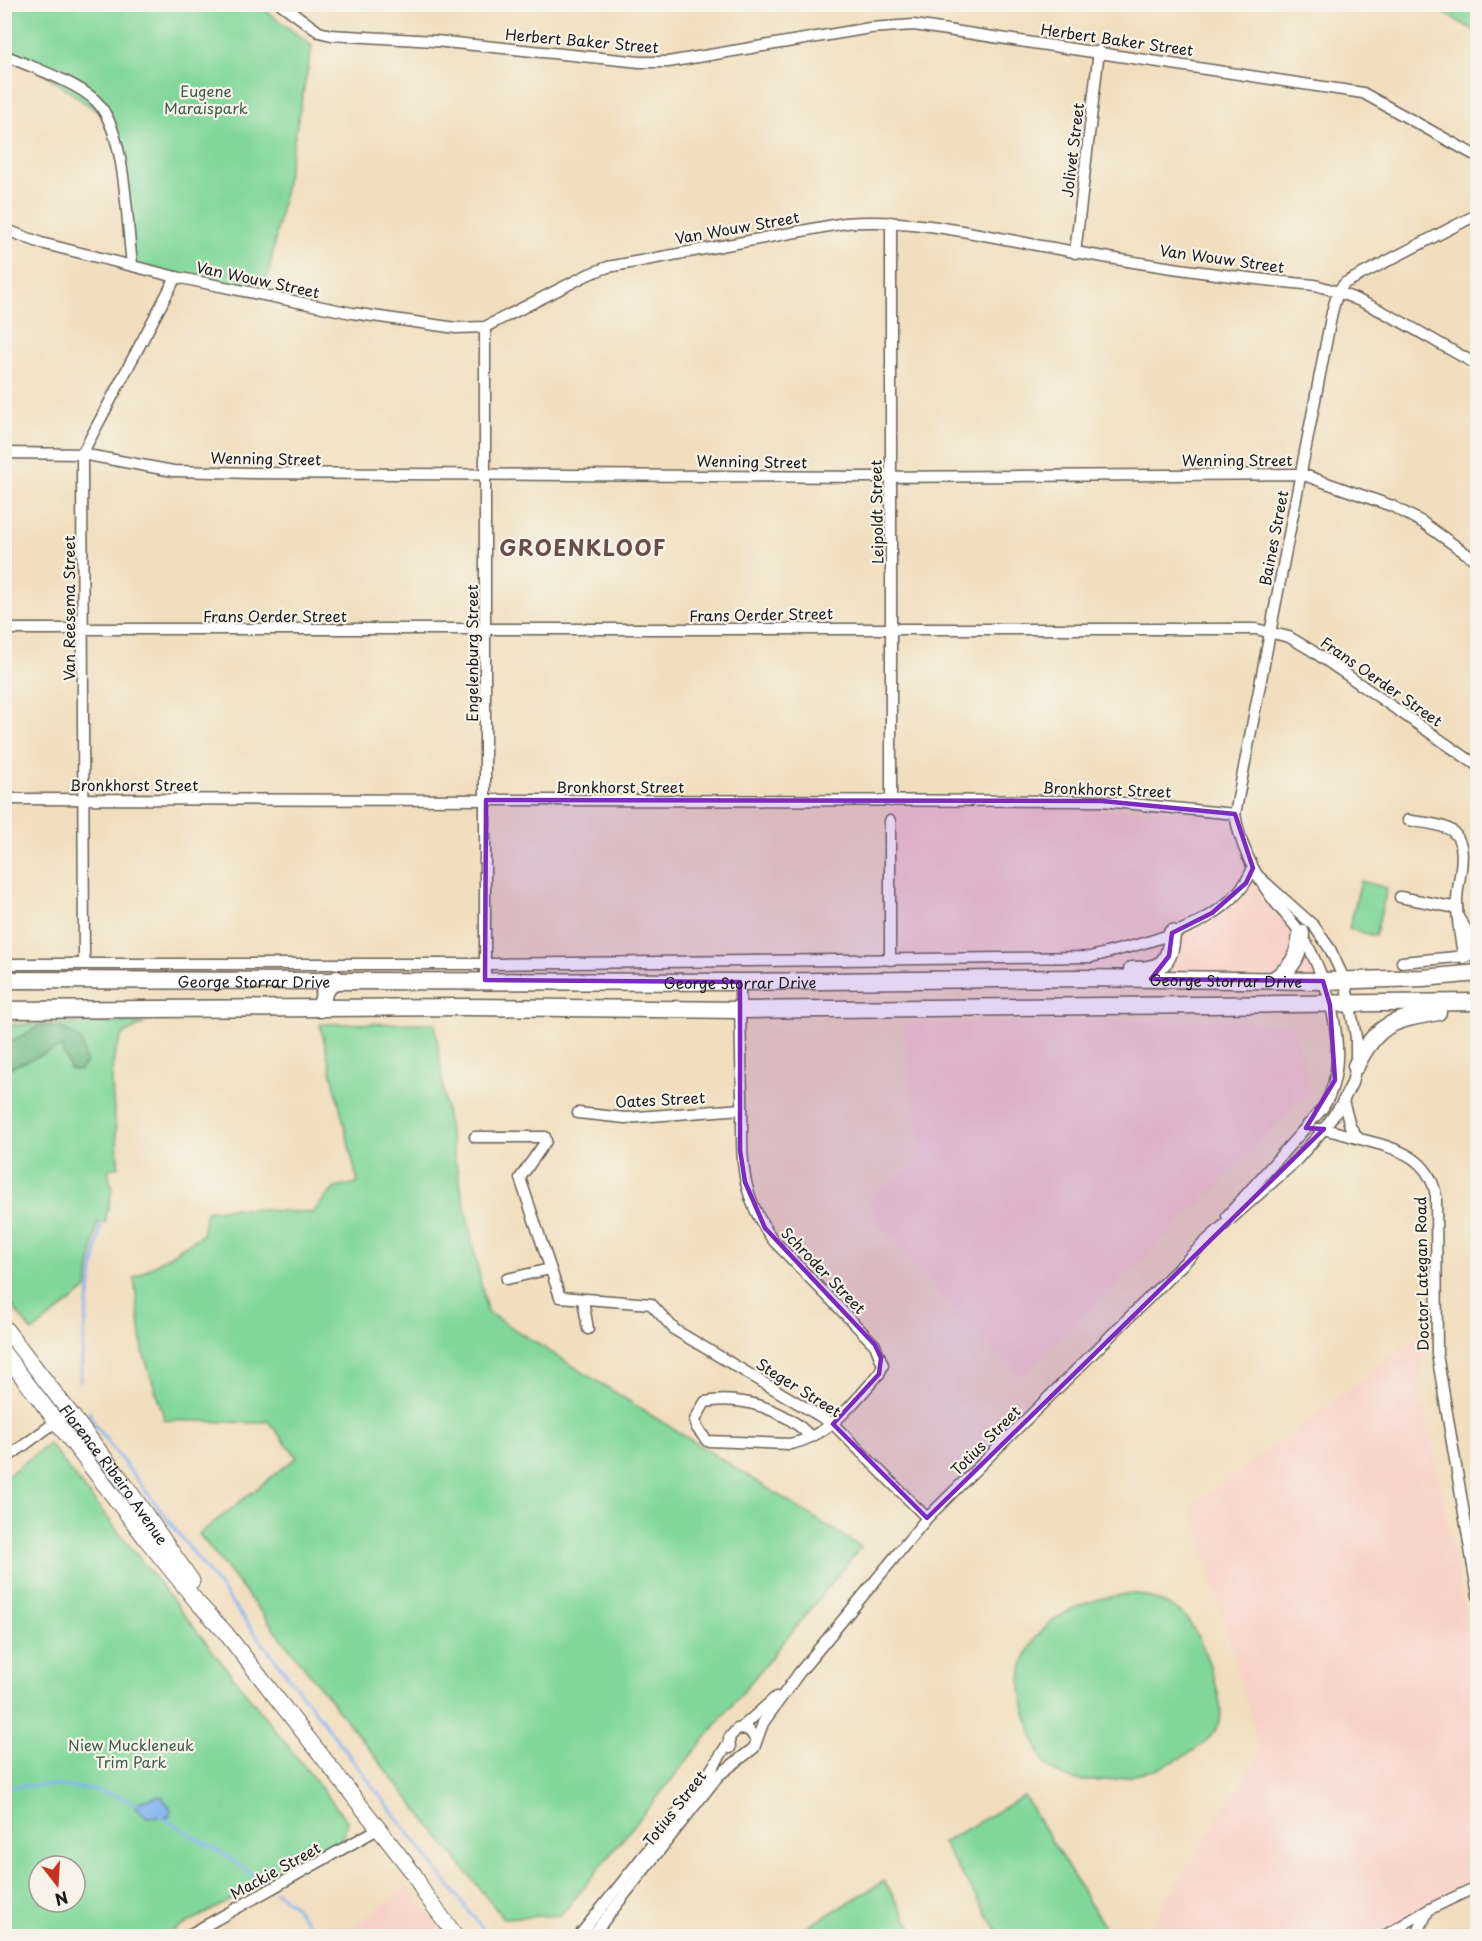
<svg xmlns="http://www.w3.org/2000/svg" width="1482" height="1941" viewBox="0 0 1482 1941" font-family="'Playpen Sans',sans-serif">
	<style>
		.built { fill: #f7d1c7 }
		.green { fill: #81d79b; stroke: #4e7a5c; stroke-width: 1.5; fill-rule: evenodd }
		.forest { fill: #68b883; stroke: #426a50; stroke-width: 1.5 }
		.water { fill: #86b5f0; stroke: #516886; stroke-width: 1.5 }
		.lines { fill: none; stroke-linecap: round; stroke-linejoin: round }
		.stream { stroke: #86b5f0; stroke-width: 3 }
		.minor-casing { stroke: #676055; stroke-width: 13 }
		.secondary-casing { stroke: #676055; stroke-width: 17 }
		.primary-casing { stroke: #676055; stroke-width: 19 }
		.minor { stroke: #fff; stroke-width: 10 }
		.secondary { stroke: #fff; stroke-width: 15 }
		.primary { stroke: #fff; stroke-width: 16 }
		.marked { fill: #7b2cbf; fill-opacity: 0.2; stroke: #7b2cbf; stroke-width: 4.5; stroke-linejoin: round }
		.labels { text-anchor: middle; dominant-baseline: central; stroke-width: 4.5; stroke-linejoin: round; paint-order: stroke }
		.street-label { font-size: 15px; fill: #1c1c1c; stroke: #f7f3e8 }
		.park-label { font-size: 15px; fill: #3f5d48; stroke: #f7f3e8 }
		.district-label { font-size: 21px; font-weight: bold; letter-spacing: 1.5px; fill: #694d49; stroke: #f7f3e8 }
	</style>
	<rect width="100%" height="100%" fill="#f7f3e8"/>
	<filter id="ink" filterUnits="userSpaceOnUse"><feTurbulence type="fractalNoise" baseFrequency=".0167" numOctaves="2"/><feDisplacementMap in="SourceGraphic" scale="12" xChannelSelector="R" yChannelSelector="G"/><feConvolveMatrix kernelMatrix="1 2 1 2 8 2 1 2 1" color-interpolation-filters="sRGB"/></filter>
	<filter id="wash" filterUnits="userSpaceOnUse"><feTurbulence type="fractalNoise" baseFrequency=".008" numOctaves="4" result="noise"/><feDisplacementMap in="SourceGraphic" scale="24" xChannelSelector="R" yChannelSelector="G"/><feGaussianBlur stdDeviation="1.35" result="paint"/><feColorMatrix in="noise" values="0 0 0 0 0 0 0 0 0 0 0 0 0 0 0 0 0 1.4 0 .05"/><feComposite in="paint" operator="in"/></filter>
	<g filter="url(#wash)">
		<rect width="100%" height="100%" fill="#f1debe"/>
		<!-- built -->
		<g class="built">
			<path d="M 891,801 L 1235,814 L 1323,981 L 890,960 Z"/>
			<path d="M 1219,1020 L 1292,1024 L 1311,1091 L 1169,1234 L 1021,1377 L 955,1312 L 879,1224 L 867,1198 L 923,1161 L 902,1023 Z"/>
			<path d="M 1427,1329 L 1420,1386 L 1477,1669 L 1477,1889 L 1393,1936 L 1144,1936 L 1260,1752 L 1192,1505 L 1302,1425 Z"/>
			<path d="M 407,1886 L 447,1936 L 342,1936 Z"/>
		</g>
		<!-- green -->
		<g class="green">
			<path d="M 4,5 L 258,5 L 312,46 L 264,298 L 133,265 L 115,124 L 25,60 L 5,51 Z"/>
			<path d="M 1430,5 L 1477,5 L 1477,32 Z"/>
			<path d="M 1361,881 L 1387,888 L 1375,936 L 1349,929 Z"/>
			<path d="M 124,1022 L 143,1024 L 122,1035 C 120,1042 116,1049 114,1057 C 108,1094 119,1131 118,1167 L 108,1169 L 112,1190 L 105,1223 L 97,1223 L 87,1289 L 32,1332 L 5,1296 L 5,1025 Z"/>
			<path d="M 435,1023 L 448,1126 L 487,1312 L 861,1547 L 561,1915 L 503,1918 L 199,1534 L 297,1457 L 268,1421 L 257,1423 L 165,1420 L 143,1352 L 134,1278 L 202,1235 L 206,1211 L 232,1208 L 312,1213 L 335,1188 L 358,1183 L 320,1024 Z"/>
			<path d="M 49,1444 L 348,1822 L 340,1842 L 163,1936 L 5,1936 L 5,1477 ZM 39,1866 L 75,1866 L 75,1902 L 39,1902 Z"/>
			<path d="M 1138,1594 C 1153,1598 1171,1604 1183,1615 C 1199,1629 1228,1704 1219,1724 C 1202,1763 1103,1792 1064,1777 C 1042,1768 1039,1752 1032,1732 C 1027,1716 1021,1700 1021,1683 C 1021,1624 1085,1594 1138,1594 Z"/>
			<path d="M 1024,1796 L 1110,1936 L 1001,1936 L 942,1843 Z"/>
			<path d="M 884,1881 L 917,1936 L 809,1936 L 804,1929 Z"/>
		</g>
		<!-- forest -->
		<path class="forest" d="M 39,1026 L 65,1029 L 81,1040 L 86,1062 L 79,1071 L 70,1069 L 61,1047 L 5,1070 L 5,1038 L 11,1042 Z"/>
		<!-- water -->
		<path class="water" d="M 161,1796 L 171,1809 L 169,1817 L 147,1817 L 135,1807 L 142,1801 Z"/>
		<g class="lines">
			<!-- stream -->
			<g class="stream">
				<path d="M 80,1380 L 87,1308 L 101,1223"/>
				<path d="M 89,1412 L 95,1425 L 488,1936"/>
				<path d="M 4,1787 C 44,1783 105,1786 141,1806"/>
				<path d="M 160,1816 L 231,1859 L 270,1887"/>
				<path d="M 275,1891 L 293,1905 L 318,1936"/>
			</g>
		</g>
	</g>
	<g filter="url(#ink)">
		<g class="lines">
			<!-- minor casing -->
			<g class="minor-casing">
				<g id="minor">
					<path d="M 281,4 L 319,32 L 331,35 L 435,41 L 640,62 L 668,62 L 870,28 L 914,25 L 1363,93 L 1478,157"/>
					<path d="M 4,55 C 31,67 74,81 95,100 C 127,131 126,220 132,264"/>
					<path d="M 891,222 L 891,801"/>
					<path d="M 4,229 L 41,243 L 176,277 L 352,313 L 456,328 L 485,327 L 589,274 L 608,267 L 845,223 C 913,217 985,236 1053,248 C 1139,264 1227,277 1315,285 C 1373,300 1425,337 1478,365"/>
					<path d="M 1075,253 L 1099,51"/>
					<path d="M 485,327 L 485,980"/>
					<path d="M 4,453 L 82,454 L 173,471 L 252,473 L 866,477 L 1301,474 L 1392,506 L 1422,522 L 1478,562"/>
					<path d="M 4,629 L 1256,629 L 1289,637 L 1311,650 L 1478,766"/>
					<path d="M 4,799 L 1102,801 L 1235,814"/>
					<path d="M 1408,820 C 1420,823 1443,823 1453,832 C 1471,848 1456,882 1457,903 C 1457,922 1460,939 1464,958"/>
					<path d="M 890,821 L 890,960"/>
					<path d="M 1400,897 L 1457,908"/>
					<path d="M 1458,917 L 1466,929 L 1474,956"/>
					<path d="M 1402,962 L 1478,955"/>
					<path d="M 84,963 L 82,454 L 176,277"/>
					<path d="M 4,964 L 486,964 L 1091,957 C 1147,942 1229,927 1253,868"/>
					<path d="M 740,982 C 740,1020 741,1058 742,1096 C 743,1154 736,1189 773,1240 L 875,1345 L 883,1365 L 879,1374 C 854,1402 829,1437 790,1444 L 707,1441 L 697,1428 L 695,1420 L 705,1402 C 742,1395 786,1410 811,1437"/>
					<path d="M 1343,1101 L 1350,1126 L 1358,1138"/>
					<path d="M 578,1113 L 625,1118 L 742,1109"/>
					<path d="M 1319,1129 C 1333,1130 1347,1135 1360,1139 C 1394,1148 1429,1155 1436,1196 L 1437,1354 L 1478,1596"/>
					<path d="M 475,1137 L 545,1137 L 546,1141 L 520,1178 L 560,1297 L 651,1304 L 675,1330 L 833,1424 L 927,1518"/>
					<path d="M 1227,1216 L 1322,1109 C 1354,1061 1329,979 1301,934 C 1293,921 1281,911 1272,898 C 1253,872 1240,846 1235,814 L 1332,312 L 1338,291 L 1345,283 L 1478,214"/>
					<path d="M 507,1279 L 550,1269"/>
					<path d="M 583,1300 L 588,1329"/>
					<path d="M 4,1460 L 61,1418"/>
					<path d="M 741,1728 L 776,1697"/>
					<path d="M 730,1748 L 729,1738 L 737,1729 L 749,1730 L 756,1740"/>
					<path d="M 187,1936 L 378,1829"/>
					<path d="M 579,1936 L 707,1776 L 729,1742"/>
					<path d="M 592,1936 L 719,1775 L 754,1748 L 763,1723 L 799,1673 L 927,1518 L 1206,1241 L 1294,1163 L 1324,1129 L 1341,1105 L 1352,1083 L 1356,1066 L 1356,1037 L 1345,981 L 1330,949 L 1314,926 L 1257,875"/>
					<path d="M 1384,1936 L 1428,1910 L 1478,1886"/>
					<path d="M 1416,1936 L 1428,1911"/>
				</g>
			</g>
			<!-- secondary casing -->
			<g class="secondary-casing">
				<g id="secondary">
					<path id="s1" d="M 4,1327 L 124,1483 L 192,1581"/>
					<path d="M 4,1353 L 146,1539 L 197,1602 L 225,1632 L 414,1874 L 424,1893 L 456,1936"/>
				</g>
			</g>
			<!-- primary casing -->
			<g class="primary-casing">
				<g id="primary">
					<path d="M 1132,970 C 1163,970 1170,963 1172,933"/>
					<path id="s2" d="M 4,980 L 740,982 L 1079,978 L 1323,981 L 1423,978 L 1478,973"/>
					<path d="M 1273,980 C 1293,968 1299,956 1301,933"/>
					<path d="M 320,1009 L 325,990 L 337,979"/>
					<path d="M 4,1010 L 467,1007 L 740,1010 L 1478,1002"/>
					<path d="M 1356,1066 C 1377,1023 1393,1020 1438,1012"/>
				</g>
			</g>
			<!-- minor -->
			<use href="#minor" class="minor"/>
			<!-- secondary -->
			<use href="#secondary" class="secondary"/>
			<!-- primary -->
			<use href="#primary" class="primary"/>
		</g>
	</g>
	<!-- marked area -->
	<path class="marked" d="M 486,800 L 1102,801 L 1235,814 L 1253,868 L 1246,883 L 1212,913 L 1172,933 L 1169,956 L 1151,979 L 1323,981 L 1330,1005 L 1335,1080 L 1306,1128 L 1324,1129 L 927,1518 L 833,1424 L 879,1374 L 881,1358 L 875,1345 L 765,1228 L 745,1182 L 740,1150 L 740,982 L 485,980 Z"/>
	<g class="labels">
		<!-- street labels -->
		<g class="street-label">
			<text transform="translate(1117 39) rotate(8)">Herbert Baker Street</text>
			<text transform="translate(582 40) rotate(5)">Herbert Baker Street</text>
			<text transform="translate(1072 150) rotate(-83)">Jolivet Street</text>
			<text transform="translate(737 227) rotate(-10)">Van Wouw Street</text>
			<text transform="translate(1222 258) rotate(8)">Van Wouw Street</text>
			<text transform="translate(258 279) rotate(12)">Van Wouw Street</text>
			<text transform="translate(266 458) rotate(1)">Wenning Street</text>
			<text x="1237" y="459">Wenning Street</text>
			<text transform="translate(752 461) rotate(1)">Wenning Street</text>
			<text transform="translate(876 512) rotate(-91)">Leipoldt Street</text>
			<text transform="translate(1273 538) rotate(-79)">Baines Street</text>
			<text transform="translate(68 608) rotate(-90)">Van Reesema Street</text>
			<text transform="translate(761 614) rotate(-1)">Frans Oerder Street</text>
			<text x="275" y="615">Frans Oerder Street</text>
			<text transform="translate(471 653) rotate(-90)">Engelenburg Street</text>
			<text transform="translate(1382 681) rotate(35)">Frans Oerder Street</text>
			<text x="134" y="784">Bronkhorst Street</text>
			<text x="620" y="786">Bronkhorst Street</text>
			<text transform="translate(1107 789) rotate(2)">Bronkhorst Street</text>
			<text stroke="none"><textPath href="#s2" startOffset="250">George Storrar Drive</textPath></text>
			<text stroke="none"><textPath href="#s2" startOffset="1222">George Storrar Drive</textPath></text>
			<text stroke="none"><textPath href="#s2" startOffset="736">George Storrar Drive</textPath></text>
			<text transform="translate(660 1099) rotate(-3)">Oates Street</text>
			<text transform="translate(824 1270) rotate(46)">Schroder Street</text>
			<text transform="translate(1421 1274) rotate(-91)">Doctor Lategan Road</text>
			<text transform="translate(799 1387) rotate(32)">Steger Street</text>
			<text transform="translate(985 1440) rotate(-45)">Totius Street</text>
			<text stroke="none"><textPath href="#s1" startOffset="184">Florence Ribeiro Avenue</textPath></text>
			<text transform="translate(674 1808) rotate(-52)">Totius Street</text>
			<text transform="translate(275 1870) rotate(-29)">Mackie Street</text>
		</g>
		<!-- park labels -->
		<g class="park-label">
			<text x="206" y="90">Eugene<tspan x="206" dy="17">Maraispark</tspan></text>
			<text x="131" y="1744">Niew Muckleneuk<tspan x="131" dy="17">Trim Park</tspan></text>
		</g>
		<!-- district labels -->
		<g class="district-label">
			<text x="583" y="547">GROENKLOOF</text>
		</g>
	</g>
	<!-- margin -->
	<rect width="1482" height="1941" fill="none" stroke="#f7f3e8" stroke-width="24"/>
	<!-- north arrow -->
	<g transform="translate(57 1884) rotate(163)"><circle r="28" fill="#f7f3e8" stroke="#9f9d96" stroke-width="1.5"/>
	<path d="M0-4.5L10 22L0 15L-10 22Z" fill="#c8321e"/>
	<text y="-9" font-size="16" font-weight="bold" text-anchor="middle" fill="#1c1c1c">N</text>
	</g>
</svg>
